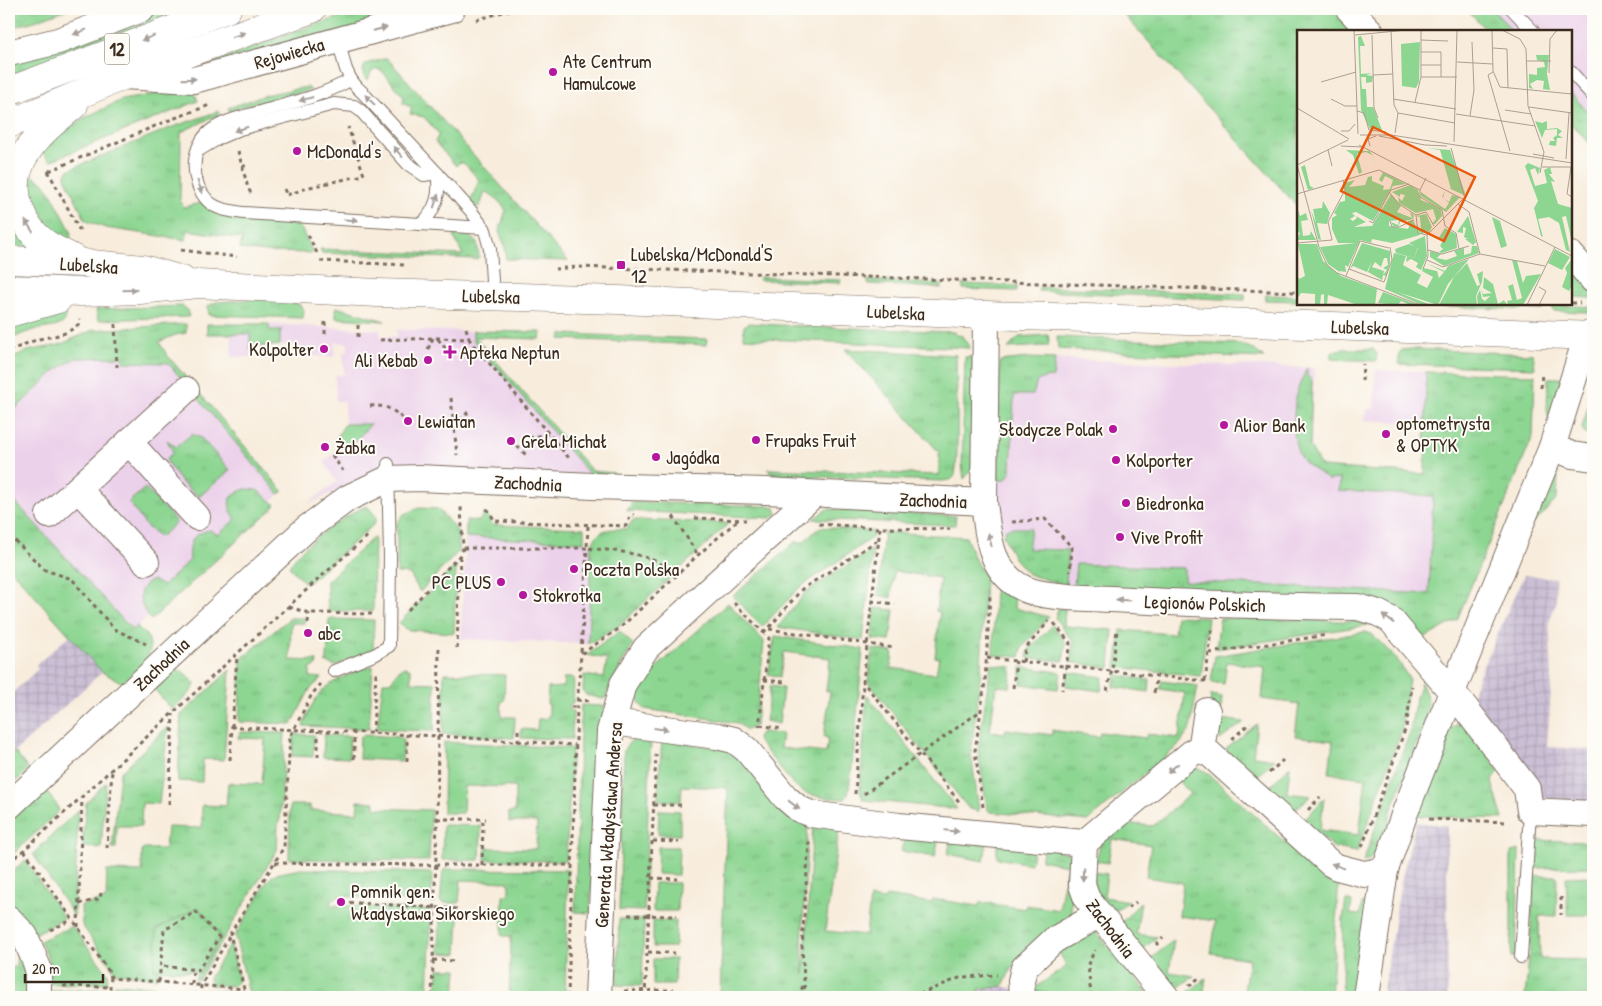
<svg xmlns="http://www.w3.org/2000/svg" width="1602" height="1006" viewBox="0 0 1602 1006" font-family="'Patrick Hand',sans-serif">
	<style>
		.built { fill: #ecd1ea }
		.industrial { fill: url(#industrial-grid) }
		.grass { fill: url(#grass-tufts); stroke: #648058 }
		.park { fill: url(#park-crowns); stroke: #648058 }
		.lines { fill: none; stroke-linecap: round; stroke-linejoin: round }
		.lane-casing { stroke: #7d6e61; stroke-width: 14 }
		.street-casing { stroke: #7d6e61; stroke-width: 28 }
		.secondary-casing { stroke: #7d6e61; stroke-width: 29 }
		.highway-casing { stroke: #7d6e61; stroke-width: 29 }
		.path { stroke: #7d6e61; stroke-width: 3; stroke-dasharray: 4 4; stroke-linecap: butt }
		.lane { stroke: #fff; stroke-width: 12 }
		.street { stroke: #fff; stroke-width: 26 }
		.secondary { stroke: #fff; stroke-width: 28 }
		.highway { stroke: #fff; stroke-width: 28 }
		.oneway { fill: #a79f9a }
		.poi-dot { fill: #b5179e; stroke: #fdfcf7; stroke-width: 2 }
		.labels { text-anchor: middle; dominant-baseline: central; stroke-width: 4; stroke-linejoin: round; paint-order: stroke }
		.shield { fill: #fdfcf7; stroke: #75695f; stroke-width: 1 }
		.shield-label { font-size: 18px; font-weight: bold; fill: #3b2a1e }
		.street-label { font-size: 19px; fill: #3b2a1e; stroke: #fdfcf7 }
		.poi-label { font-size: 19px; fill: #3b2a1e; stroke: #fdfcf7; text-anchor: start }
		.inset-road { fill: none; stroke: #ac9f91; stroke-width: 1 }
		.view { fill: #e8590c; fill-opacity: 0.15; stroke: #e8590c; stroke-width: 2.5 }
		.inset-edge { fill: none; stroke: #3b2a1e; stroke-width: 2.5 }
	</style>
	<defs>
		<pattern id="industrial-grid" width="8" height="8" patternUnits="userSpaceOnUse" patternTransform="scale(1.25)"><rect width="8" height="8" fill="#cbbfd5"/><path d="M0 4h8M4 0v8" fill="none" stroke="#afa4b6"/></pattern>
		<pattern id="grass-tufts" width="24" height="20" patternUnits="userSpaceOnUse" patternTransform="scale(1.25)"><rect width="24" height="20" fill="#8dd692"/><path d="M3 7l-1-3M5 7V3M7 7l1-3M15 17l-1-3M17 17v-4M19 17l1-3" fill="none" stroke="#7bb87d"/></pattern>
		<pattern id="park-crowns" width="20" height="18" patternUnits="userSpaceOnUse" patternTransform="scale(1.25)"><rect width="20" height="18" fill="#8dd692"/><path d="M2 6a3 3 0 1 1 6 0M12 15a3 3 0 1 1 6 0" fill="none" stroke="#7bb87d"/></pattern>
	</defs>
	<rect width="100%" height="100%" fill="#fdfcf7"/>
	<filter id="ink" filterUnits="userSpaceOnUse"><feTurbulence type="fractalNoise" baseFrequency=".02" numOctaves="2"/><feDisplacementMap in="SourceGraphic" scale="10" xChannelSelector="R" yChannelSelector="G"/><feConvolveMatrix kernelMatrix="1 2 1 2 8 2 1 2 1" color-interpolation-filters="sRGB"/></filter>
	<filter id="wash" filterUnits="userSpaceOnUse"><feTurbulence type="fractalNoise" baseFrequency=".0096" numOctaves="4" result="noise"/><feDisplacementMap in="SourceGraphic" scale="20" xChannelSelector="R" yChannelSelector="G"/><feGaussianBlur stdDeviation="1.12" result="paint"/><feColorMatrix in="noise" values="0 0 0 0 0 0 0 0 0 0 0 0 0 0 0 0 0 1.4 0 .05"/><feComposite in="paint" operator="in"/></filter>
	<g filter="url(#wash)">
		<rect width="100%" height="100%" fill="#f8eddd"/>
		<!-- built -->
		<g class="built">
			<path d="M 1467,9 L 1593,9 L 1593,147 L 1571,123 L 1571,31 L 1487,31 Z"/>
			<path d="M 207,324 L 269,324 L 380,330 L 380,336 L 397,337 L 397,330 L 473,331 L 475,336 L 590,470 L 614,473 L 612,475 L 343,488 L 306,505 L 337,482 L 324,462 L 341,447 L 335,440 L 345,424 L 344,401 L 336,401 L 335,375 L 344,375 L 343,352 L 348,352 L 348,343 L 335,342 L 334,357 L 299,355 L 299,346 L 280,345 L 251,348 L 250,357 L 232,357 L 231,334 L 207,334 Z"/>
			<path d="M 167,355 L 283,491 L 132,631 L 9,495 L 9,415 L 55,371 L 76,358 Z"/>
			<path d="M 1028,358 L 1314,368 L 1310,447 L 1321,467 L 1428,476 L 1427,424 L 1365,420 L 1366,409 L 1374,409 L 1376,370 L 1535,375 L 1533,436 L 1457,620 L 1425,638 L 1401,617 L 1066,586 L 1028,574 L 1014,558 L 999,522 L 998,481 L 1000,361 Z"/>
			<path d="M 466,537 L 584,542 L 591,546 L 588,644 L 461,639 Z"/>
		</g>
		<!-- industrial -->
		<g class="industrial">
			<path d="M 1524,575 L 1555,578 L 1556,603 L 1549,622 L 1552,676 L 1547,747 L 1593,750 L 1593,802 L 1544,798 L 1512,756 L 1473,697 L 1473,689 Z"/>
			<path d="M 70,635 L 102,672 L 9,757 L 9,696 L 38,669 L 36,665 Z"/>
			<path d="M 1416,822 L 1447,826 L 1448,997 L 1382,997 L 1401,881 Z"/>
			<path d="M 1003,986 L 1031,994 L 1040,991 L 1051,996 L 1075,993 L 1076,997 L 980,997 L 979,989 Z"/>
		</g>
		<!-- grass -->
		<g class="grass">
			<path d="M 9,9 L 67,9 L 35,21 L 9,28 Z"/>
			<path d="M 161,9 L 188,9 L 9,76 L 9,63 Z"/>
			<path d="M 366,9 L 431,9 L 205,65 L 302,29 Z"/>
			<path d="M 1119,9 L 1338,9 L 1359,31 L 1298,31 L 1298,207 Z"/>
			<path d="M 1467,9 L 1492,9 L 1513,31 L 1487,31 Z"/>
			<path d="M 387,58 L 568,261 L 506,259 L 505,245 L 499,232 L 506,210 C 500,203 494,194 485,192 L 480,206 L 476,207 L 471,201 L 479,180 L 465,164 L 460,162 L 456,166 L 435,142 L 439,134 L 424,117 L 410,114 L 412,107 L 403,104 L 404,97 L 383,72 L 377,69 L 371,72 L 368,80 L 365,79 L 363,69 L 366,64 Z"/>
			<path d="M 307,87 L 311,90 L 244,106 L 230,112 L 228,108 L 269,94 Z"/>
			<path d="M 193,88 L 198,101 L 50,161 L 40,149 L 84,118 L 122,100 Z"/>
			<path d="M 1571,93 L 1593,118 L 1593,147 L 1571,123 Z"/>
			<path d="M 219,111 L 220,114 L 181,132 L 180,200 L 184,207 L 204,202 L 234,220 L 299,224 L 313,253 L 266,252 L 240,249 L 242,239 L 188,230 L 186,240 L 106,228 L 86,221 L 65,177 L 68,170 L 170,128 Z"/>
			<path d="M 28,173 L 43,182 L 50,191 L 71,231 L 70,243 C 53,236 37,224 31,205 C 28,196 29,183 28,173 Z"/>
			<path d="M 9,216 L 39,254 L 9,253 Z"/>
			<path d="M 456,233 L 469,236 L 477,243 L 479,257 L 477,259 L 322,253 L 320,249 L 463,255 L 454,237 Z"/>
			<path d="M 1571,263 L 1593,290 L 1593,298 L 1571,297 Z"/>
			<path d="M 759,277 L 841,280 L 840,283 L 759,280 Z"/>
			<path d="M 868,280 L 941,284 L 941,288 L 868,284 Z"/>
			<path d="M 963,284 L 1017,286 L 1017,291 L 963,289 Z"/>
			<path d="M 1039,287 L 1245,294 L 1245,300 L 1038,291 Z"/>
			<path d="M 1266,295 L 1298,296 L 1298,301 L 1265,300 Z"/>
			<path d="M 258,299 L 299,304 L 304,311 L 303,318 L 209,315 L 208,306 L 216,302 Z"/>
			<path d="M 1368,304 L 1494,304 L 1543,306 L 1543,310 Z"/>
			<path d="M 1553,305 L 1593,307 L 1593,311 L 1590,312 L 1553,311 Z"/>
			<path d="M 182,306 L 188,310 L 189,317 L 98,320 L 96,309 Z"/>
			<path d="M 336,307 L 385,321 L 336,318 Z"/>
			<path d="M 64,310 C 72,331 44,326 31,331 C 23,333 16,337 9,340 L 9,323 Z"/>
			<path d="M 749,323 L 777,325 L 953,332 L 962,336 L 970,348 L 743,338 L 744,326 Z"/>
			<path d="M 186,324 L 186,333 L 175,335 L 159,342 L 167,355 L 283,491 L 279,494 L 168,363 L 123,362 L 123,357 L 76,358 L 55,371 L 9,415 L 9,360 L 28,351 L 59,345 L 93,330 Z"/>
			<path d="M 207,324 L 269,324 L 269,330 L 282,330 L 280,332 L 280,345 L 250,348 L 250,334 L 207,334 Z"/>
			<path d="M 473,331 L 541,332 L 540,339 L 475,337 L 592,471 L 614,473 L 612,475 L 591,476 L 473,340 Z"/>
			<path d="M 562,334 L 707,339 L 706,345 L 560,339 Z"/>
			<path d="M 1048,335 L 1049,340 L 1048,346 L 1008,348 L 1019,337 Z"/>
			<path d="M 1057,337 L 1240,344 L 1253,349 L 1264,358 L 1058,349 Z"/>
			<path d="M 845,349 L 956,355 C 956,372 960,468 954,477 C 951,481 947,480 943,481 L 771,475 L 768,469 L 939,475 L 939,452 Z"/>
			<path d="M 1345,349 L 1373,349 L 1377,354 L 1376,361 L 1331,359 L 1331,354 L 1336,350 Z"/>
			<path d="M 1413,349 L 1533,354 L 1535,368 L 1399,364 L 1399,354 L 1402,350 Z"/>
			<path d="M 965,357 L 974,357 L 973,468 L 964,479 L 962,464 Z"/>
			<path d="M 1028,358 L 1055,359 L 1053,377 L 1044,378 L 1037,381 L 1033,395 L 1014,395 L 1011,471 L 1006,479 L 998,481 L 1000,361 Z"/>
			<path d="M 1307,368 L 1307,376 L 1312,380 L 1310,447 L 1321,467 L 1425,474 L 1426,372 L 1535,375 L 1533,436 L 1457,620 L 1425,638 L 1401,617 L 1074,585 L 1076,564 L 1184,568 L 1184,581 L 1429,594 L 1433,496 L 1339,491 L 1340,479 L 1328,480 C 1320,471 1308,469 1301,458 C 1291,444 1293,406 1298,389 C 1300,382 1304,375 1307,368 Z"/>
			<path d="M 1548,378 L 1561,378 L 1549,418 L 1547,410 Z"/>
			<path d="M 1593,388 L 1593,435 L 1585,434 L 1582,428 Z"/>
			<path d="M 345,424 L 371,424 L 346,451 L 335,440 Z"/>
			<path d="M 192,434 L 201,438 L 230,470 L 199,497 L 179,480 L 166,460 L 173,452 L 167,440 L 176,447 Z"/>
			<path d="M 1558,472 L 1557,499 L 1532,525 L 1554,475 Z"/>
			<path d="M 145,488 L 177,522 L 160,537 L 146,526 L 129,502 Z"/>
			<path d="M 245,489 L 257,490 L 276,505 L 151,620 C 140,607 133,588 153,580 L 163,586 L 190,560 C 189,542 191,534 210,530 L 218,535 L 236,519 C 226,505 226,496 245,489 Z"/>
			<path d="M 9,495 L 132,630 L 137,626 C 140,630 146,634 148,638 C 157,658 135,672 123,683 L 102,672 L 9,567 Z"/>
			<path d="M 632,502 L 767,506 L 775,508 L 777,514 L 771,518 L 627,511 Z"/>
			<path d="M 367,506 L 375,515 L 376,520 L 372,526 L 309,582 L 304,582 L 289,567 C 296,549 349,512 367,506 Z"/>
			<path d="M 419,508 L 438,509 L 458,532 L 458,552 L 420,592 L 410,574 L 397,573 L 397,523 L 404,514 Z"/>
			<path d="M 827,509 L 956,516 L 955,525 L 949,525 L 813,519 Z"/>
			<path d="M 483,513 L 489,517 L 492,525 L 584,528 L 584,542 L 466,537 L 466,520 L 480,521 Z"/>
			<path d="M 633,520 L 729,523 L 620,625 L 588,644 L 591,546 C 599,527 609,529 627,529 Z"/>
			<path d="M 820,527 L 873,531 L 873,537 L 799,588 L 762,627 L 733,596 L 795,542 L 803,542 Z"/>
			<path d="M 1011,528 L 1031,528 L 1028,549 L 1068,550 L 1066,586 L 1028,574 L 1014,558 L 1003,535 L 1006,529 Z"/>
			<path d="M 884,532 L 966,537 L 976,562 L 985,576 L 981,669 L 971,753 L 979,811 L 969,809 L 868,682 L 872,649 L 893,652 L 891,668 L 936,674 L 939,658 L 935,657 L 940,612 L 936,611 L 940,578 L 894,571 L 891,598 L 878,595 Z"/>
			<path d="M 374,537 L 373,611 L 328,611 L 327,581 Z"/>
			<path d="M 873,549 L 863,640 L 778,627 L 806,592 Z"/>
			<path d="M 456,565 L 454,633 L 409,630 L 404,628 L 399,623 Z"/>
			<path d="M 995,579 L 1015,594 L 1014,608 L 1049,617 L 1022,648 L 1020,657 L 993,655 Z"/>
			<path d="M 728,603 L 764,641 L 756,725 L 747,730 L 737,723 L 645,709 C 633,699 638,690 645,678 Z"/>
			<path d="M 875,608 L 894,610 L 890,641 L 872,639 Z"/>
			<path d="M 1065,608 L 1064,626 L 1113,630 L 1110,668 L 1070,662 L 1073,642 L 1055,618 L 1058,609 Z"/>
			<path d="M 1176,616 L 1208,617 L 1201,676 L 1116,667 L 1121,630 L 1174,634 Z"/>
			<path d="M 290,618 L 305,618 L 304,623 L 291,623 L 290,660 L 317,661 L 316,666 L 310,669 L 310,677 L 322,678 L 310,689 L 292,724 L 239,722 L 241,659 Z"/>
			<path d="M 1220,618 L 1340,621 L 1360,622 L 1369,625 L 1216,649 Z"/>
			<path d="M 329,619 L 374,620 L 373,650 L 335,666 L 325,662 L 327,661 Z"/>
			<path d="M 1053,625 L 1066,643 L 1063,661 L 1027,658 L 1029,649 Z"/>
			<path d="M 620,631 L 633,645 L 622,663 L 605,698 L 603,699 L 586,695 L 583,691 L 584,675 L 604,678 L 607,659 L 587,655 Z"/>
			<path d="M 1365,632 L 1373,635 L 1382,644 L 1399,662 L 1409,679 L 1402,729 L 1357,852 L 1335,848 L 1303,822 L 1324,798 L 1320,830 L 1359,835 L 1366,778 L 1329,773 L 1333,741 L 1295,736 L 1299,704 L 1262,699 L 1265,667 L 1227,662 L 1224,684 L 1211,682 L 1215,656 Z"/>
			<path d="M 775,636 L 863,649 L 852,767 L 848,794 L 845,799 C 832,798 814,798 802,791 C 791,785 767,751 757,740 L 758,735 L 762,732 L 782,734 L 780,748 L 826,753 L 828,738 L 824,737 L 830,691 L 826,691 L 830,658 L 784,652 L 780,677 L 768,674 Z"/>
			<path d="M 991,664 L 1012,667 L 1010,687 L 996,686 L 990,731 L 1005,733 L 1006,729 L 1052,735 L 1052,730 L 1099,737 L 1100,732 L 1146,738 L 1147,734 L 1179,738 L 1185,693 L 1160,689 L 1162,681 L 1198,686 L 1190,730 L 1178,746 L 1088,821 L 990,812 L 987,809 L 978,750 Z"/>
			<path d="M 373,666 L 369,729 L 303,726 C 314,698 321,685 351,674 C 358,671 365,667 373,666 Z"/>
			<path d="M 405,667 L 411,669 L 411,682 L 435,683 L 434,731 L 377,729 L 383,682 L 390,682 L 400,669 Z"/>
			<path d="M 1021,667 L 1059,672 L 1061,673 L 1058,689 L 1021,684 Z"/>
			<path d="M 176,670 L 185,673 L 195,684 L 192,691 L 172,710 L 154,689 Z"/>
			<path d="M 230,670 L 224,760 L 203,759 L 202,782 L 178,781 L 181,715 Z"/>
			<path d="M 1068,672 L 1103,677 L 1101,691 L 1066,686 Z"/>
			<path d="M 444,673 L 505,675 L 504,701 L 501,702 L 501,713 L 503,717 L 515,717 L 514,738 L 443,734 Z"/>
			<path d="M 1116,675 L 1150,680 L 1149,692 L 1113,687 Z"/>
			<path d="M 564,678 L 574,678 L 573,704 L 570,704 L 570,710 L 573,711 L 572,739 L 521,738 L 521,729 L 537,730 L 538,719 L 545,719 L 549,716 L 549,704 L 547,704 L 548,688 L 563,687 Z"/>
			<path d="M 1421,682 L 1428,699 L 1425,722 L 1391,812 L 1383,849 L 1376,856 L 1363,862 L 1410,732 L 1416,697 Z"/>
			<path d="M 770,686 L 783,688 L 779,724 L 766,721 Z"/>
			<path d="M 867,695 L 957,809 L 863,800 L 860,790 Z"/>
			<path d="M 1211,695 L 1222,697 L 1220,719 L 1244,722 L 1220,740 L 1217,732 L 1220,712 L 1210,704 Z"/>
			<path d="M 581,705 L 604,706 L 590,913 L 575,912 Z"/>
			<path d="M 1257,724 L 1253,756 L 1275,759 L 1255,778 L 1225,750 Z"/>
			<path d="M 1459,724 L 1468,726 L 1499,771 L 1492,782 L 1503,819 L 1422,816 L 1414,814 L 1452,727 Z"/>
			<path d="M 168,726 L 159,804 L 142,803 L 141,826 L 117,826 L 116,848 L 112,848 L 120,773 Z"/>
			<path d="M 240,732 L 285,733 L 280,819 L 278,824 L 277,850 L 199,979 L 195,980 L 197,973 L 200,972 L 221,937 L 212,926 L 154,969 L 158,969 L 157,978 L 116,973 L 82,925 L 81,906 L 106,899 L 107,871 L 142,872 L 142,849 L 165,849 L 167,827 L 202,828 L 202,805 L 226,806 L 228,783 L 262,784 L 265,739 L 238,738 Z"/>
			<path d="M 294,734 L 314,735 L 313,757 L 292,756 Z"/>
			<path d="M 324,735 L 350,736 L 349,758 L 323,757 Z"/>
			<path d="M 364,735 L 398,737 L 403,739 L 402,761 L 359,759 L 360,737 Z"/>
			<path d="M 641,737 L 651,738 L 644,911 L 619,910 L 624,750 C 628,742 633,739 641,737 Z"/>
			<path d="M 662,740 L 729,749 L 808,822 L 802,946 L 804,975 L 813,823 L 839,829 L 825,931 L 866,935 L 870,898 L 885,900 L 886,896 L 932,903 L 933,899 L 979,906 L 980,902 L 1025,909 L 1026,905 L 1059,910 L 1067,865 L 1041,860 L 1045,845 L 1071,855 L 1073,861 L 1071,914 C 1050,940 1015,953 1003,986 L 979,989 L 980,997 L 720,997 L 728,788 L 682,786 L 681,801 L 661,801 L 658,798 L 658,793 Z"/>
			<path d="M 444,742 L 572,748 L 566,861 L 485,860 L 486,848 L 536,849 L 537,822 L 509,822 L 509,812 L 515,812 L 515,787 L 464,786 L 463,813 L 443,813 Z"/>
			<path d="M 15,752 L 29,770 L 9,787 L 9,757 Z"/>
			<path d="M 1290,766 L 1287,793 L 1311,796 L 1293,811 L 1268,788 Z"/>
			<path d="M 1197,768 L 1205,771 L 1316,870 L 1339,878 L 1331,997 L 1243,997 L 1249,959 L 1211,953 L 1216,921 L 1179,916 L 1183,883 L 1146,877 L 1151,845 L 1112,839 L 1108,863 L 1096,861 L 1101,842 L 1122,823 L 1153,826 L 1190,794 L 1176,778 L 1189,770 Z"/>
			<path d="M 106,782 L 101,848 L 82,847 L 86,803 Z"/>
			<path d="M 44,789 L 57,805 L 59,811 L 9,858 L 9,822 Z"/>
			<path d="M 358,801 L 375,802 L 375,808 L 431,810 L 429,861 L 289,859 L 290,805 L 310,805 L 310,810 L 357,813 Z"/>
			<path d="M 78,810 L 74,916 L 33,854 Z"/>
			<path d="M 659,810 L 680,811 L 680,835 L 658,834 Z"/>
			<path d="M 443,825 L 481,826 L 480,860 L 442,860 Z"/>
			<path d="M 906,833 L 939,836 L 935,857 L 901,851 Z"/>
			<path d="M 951,838 L 987,841 L 984,861 L 948,854 Z"/>
			<path d="M 997,840 L 1034,845 L 1031,864 L 997,858 Z"/>
			<path d="M 1535,840 L 1593,842 L 1593,867 L 1534,868 Z"/>
			<path d="M 658,847 L 679,847 L 678,875 L 657,874 Z"/>
			<path d="M 1519,850 L 1516,957 L 1511,957 L 1511,852 Z"/>
			<path d="M 25,860 L 64,918 L 35,934 L 9,903 L 9,875 Z"/>
			<path d="M 301,869 L 432,873 L 431,903 L 342,896 L 332,899 L 330,905 L 431,910 L 428,997 L 250,997 L 235,936 L 268,880 L 275,874 Z"/>
			<path d="M 445,869 L 568,870 L 565,997 L 509,997 L 511,936 L 502,936 L 503,895 L 509,895 L 509,882 L 461,880 L 459,903 L 442,903 L 440,901 L 443,871 Z"/>
			<path d="M 1093,872 L 1107,874 L 1104,897 L 1129,901 L 1109,916 L 1095,901 Z"/>
			<path d="M 1534,876 L 1557,876 L 1556,916 L 1539,916 L 1540,959 L 1593,960 L 1593,997 L 1525,997 L 1529,958 Z"/>
			<path d="M 1593,876 L 1593,915 L 1568,915 L 1566,877 Z"/>
			<path d="M 654,883 L 678,883 L 677,911 L 653,911 Z"/>
			<path d="M 1346,900 L 1352,902 L 1350,914 L 1360,915 L 1362,903 L 1371,904 L 1358,997 L 1342,997 L 1343,920 Z"/>
			<path d="M 1141,902 L 1136,934 L 1157,937 L 1140,952 L 1118,926 Z"/>
			<path d="M 440,915 L 459,916 L 457,954 L 439,953 Z"/>
			<path d="M 619,919 L 644,920 L 642,986 L 617,985 Z"/>
			<path d="M 653,920 L 676,921 L 675,947 L 653,947 Z"/>
			<path d="M 72,926 L 108,974 L 107,983 L 48,984 L 52,966 L 40,941 Z"/>
			<path d="M 1091,930 L 1097,933 L 1151,997 L 1076,997 L 1075,993 L 1051,996 L 1040,991 L 1032,994 L 1028,976 L 1036,987 L 1067,966 L 1058,951 Z"/>
			<path d="M 1174,940 L 1169,972 L 1194,976 L 1172,992 L 1148,961 Z"/>
			<path d="M 231,945 L 239,980 L 233,986 L 210,985 L 209,978 L 229,946 Z"/>
			<path d="M 17,953 L 22,956 L 29,984 L 29,997 L 9,997 L 9,968 L 16,967 Z"/>
			<path d="M 653,959 L 675,959 L 674,985 L 653,985 Z"/>
			<path d="M 438,969 L 457,969 L 455,997 L 437,997 Z"/>
			<path d="M 1206,978 L 1203,997 L 1182,997 Z"/>
			<path d="M 115,984 L 193,989 L 197,991 L 196,997 L 114,997 Z"/>
			<path d="M 106,989 L 106,997 L 51,997 L 52,990 Z"/>
			<path d="M 205,990 L 241,993 L 242,997 L 203,997 L 203,992 Z"/>
		</g>
		<!-- park -->
		<path class="park" d="M 198,907 L 221,937 L 200,972 L 154,969 L 157,929 Z"/>
	</g>
	<g filter="url(#ink)">
		<g class="lines">
			<!-- lane casing -->
			<g class="lane-casing">
				<g id="lane">
					<path d="M 1512,9 L 1533,31"/>
					<path d="M 339,39 C 343,60 345,78 362,92 L 437,173 L 471,211 L 485,230 L 490,249 L 493,296"/>
					<path d="M 1571,72 L 1593,96"/>
					<path d="M 350,80 C 322,96 291,103 260,112 C 244,116 227,120 213,129 C 190,144 189,182 208,201 C 217,210 231,211 244,213 L 484,228"/>
					<path d="M 199,150 L 219,138 L 240,129 L 334,104 L 354,106 L 361,111 L 408,164 L 424,175 L 437,173 C 441,194 436,209 422,224"/>
					<path d="M 334,671 L 376,654 L 389,646 L 390,556 L 388,464"/>
					<path d="M 1521,957 L 1530,811"/>
				</g>
			</g>
			<!-- street casing -->
			<g class="street-casing">
				<g id="street">
					<path d="M 1349,9 L 1370,31"/>
					<path d="M 9,53 L 58,41 L 142,9"/>
					<path d="M 123,76 L 194,80 L 452,9"/>
					<path d="M 1571,255 L 1593,280"/>
					<path d="M 186,390 L 129,442 L 197,517"/>
					<path d="M 1552,447 L 1572,455 L 1593,458"/>
					<path d="M 78,489 L 146,562"/>
					<path d="M 984,502 C 988,536 990,573 1025,589 C 1044,598 1090,598 1112,599 C 1194,604 1275,606 1358,607 L 1378,613 L 1391,620 L 1463,705 L 1527,789 L 1530,811 L 1593,814"/>
					<path d="M 49,515 L 129,442"/>
					<path d="M 613,722 L 717,736 L 734,740 L 747,750 L 785,797 L 799,809 L 811,814 L 899,826 L 1084,843 L 1082,885 L 1087,899 L 1166,997"/>
					<path d="M 1201,750 L 1207,711"/>
					<path d="M 9,806 L 306,529 L 348,498 L 388,479 L 419,478 L 593,486 L 766,491 L 984,502 L 986,315"/>
					<path d="M 1084,843 L 1194,751 L 1201,750 L 1210,754 L 1330,863 L 1337,867 L 1364,874 L 1385,870"/>
					<path d="M 9,919 L 25,936 L 38,968 L 38,997"/>
					<path d="M 598,997 L 610,731 L 623,684 L 646,648 L 814,494"/>
					<path d="M 1022,997 L 1021,981 L 1024,968 L 1054,940 L 1098,915"/>
					<path d="M 1366,997 L 1385,870 L 1404,815 L 1452,692 L 1552,447 L 1587,336"/>
				</g>
			</g>
			<!-- secondary casing -->
			<g class="secondary-casing">
				<g id="secondary">
					<path d="M 9,260 L 82,263 L 143,269 L 182,280"/>
					<path d="M 9,289 L 81,292 L 140,290 L 198,284 L 378,293 L 618,300 L 986,315 L 1254,323 L 1593,336"/>
					<path d="M 9,313 L 58,299"/>
				</g>
			</g>
			<!-- highway casing -->
			<g class="highway-casing">
				<g id="highway">
					<path d="M 9,91 L 227,9"/>
					<path d="M 74,105 C 41,132 2,163 20,210 C 25,223 33,235 45,243 C 56,251 70,256 82,263"/>
					<path d="M 9,124 L 123,76 L 312,9"/>
				</g>
			</g>
			<!-- path -->
			<g class="path">
				<path d="M 476,20 L 513,9"/>
				<path d="M 238,151 L 248,188 L 252,195"/>
				<path d="M 242,167 L 249,164"/>
				<path d="M 48,171 L 80,231"/>
				<path d="M 49,171 L 167,121 L 210,105"/>
				<path d="M 284,189 L 287,195"/>
				<path d="M 287,195 L 310,187 L 364,175 L 348,127"/>
				<path d="M 308,235 L 318,255"/>
				<path d="M 181,250 L 237,257"/>
				<path d="M 320,261 L 406,265"/>
				<path d="M 555,269 L 578,267 L 1298,292"/>
				<path d="M 1571,303 L 1580,303"/>
				<path d="M 115,324 L 117,367"/>
				<path d="M 358,325 L 358,340"/>
				<path d="M 466,328 L 469,339"/>
				<path d="M 325,334 L 325,322"/>
				<path d="M 438,339 L 446,349"/>
				<path d="M 380,340 L 437,338 L 469,339 L 569,458"/>
				<path d="M 428,349 L 433,338"/>
				<path d="M 9,351 C 19,347 29,342 39,339 C 56,335 65,336 79,324 L 80,319"/>
				<path d="M 1362,381 L 1363,364"/>
				<path d="M 1541,388 L 1542,372"/>
				<path d="M 451,398 L 457,455"/>
				<path d="M 370,406 C 386,405 393,409 404,420"/>
				<path d="M 455,427 L 468,412"/>
				<path d="M 529,438 L 548,434"/>
				<path d="M 517,446 L 528,457"/>
				<path d="M 332,455 L 343,471"/>
				<path d="M 486,510 L 488,510 L 495,521 L 626,526 L 631,515 L 634,515"/>
				<path d="M 673,516 L 698,555"/>
				<path d="M 695,518 L 746,520"/>
				<path d="M 1012,522 L 1045,519 L 1072,547 L 1070,572"/>
				<path d="M 819,524 L 880,528 L 950,529"/>
				<path d="M 588,526 L 587,548 C 624,552 646,552 678,574"/>
				<path d="M 880,528 L 863,682 L 961,804"/>
				<path d="M 9,535 L 45,570 L 72,579 L 114,629 L 146,644"/>
				<path d="M 463,548 L 587,548 L 581,653"/>
				<path d="M 871,601 L 895,604"/>
				<path d="M 734,603 L 769,638 L 759,727"/>
				<path d="M 289,607 L 309,613 L 372,614"/>
				<path d="M 408,610 L 460,555 L 463,548 L 461,507"/>
				<path d="M 308,623 L 309,613"/>
				<path d="M 1054,623 L 1070,643 L 1062,690"/>
				<path d="M 769,629 L 894,648"/>
				<path d="M 763,632 L 768,629 L 802,589 L 878,540"/>
				<path d="M 439,648 L 438,736 L 575,745"/>
				<path d="M 457,648 L 460,557"/>
				<path d="M 1209,653 L 1327,635"/>
				<path d="M 987,658 L 1205,681 L 1204,685"/>
				<path d="M 1023,662 L 1025,649 L 1049,621"/>
				<path d="M 764,680 L 785,682"/>
				<path d="M 1205,681 L 1212,630"/>
				<path d="M 1013,688 L 1016,661"/>
				<path d="M 1107,691 L 1112,670 L 1117,630"/>
				<path d="M 1154,693 L 1157,675"/>
				<path d="M 577,700 L 591,701"/>
				<path d="M 571,707 L 577,707"/>
				<path d="M 760,725 L 782,729"/>
				<path d="M 232,727 L 237,656"/>
				<path d="M 373,733 L 376,673"/>
				<path d="M 1232,739 L 1250,723"/>
				<path d="M 518,742 L 518,729"/>
				<path d="M 318,757 L 318,731"/>
				<path d="M 354,759 L 354,732"/>
				<path d="M 230,760 L 232,727 L 438,736 L 437,819 L 432,997"/>
				<path d="M 407,761 L 407,734"/>
				<path d="M 1269,773 L 1283,760"/>
				<path d="M 855,794 L 863,683"/>
				<path d="M 864,794 L 979,712"/>
				<path d="M 169,804 L 173,714"/>
				<path d="M 653,805 L 681,805"/>
				<path d="M 983,807 L 975,751 L 985,682 L 990,595"/>
				<path d="M 1308,810 L 1320,797"/>
				<path d="M 437,819 L 486,819"/>
				<path d="M 1429,819 L 1508,822"/>
				<path d="M 653,841 L 679,842"/>
				<path d="M 1362,847 L 1406,727 L 1412,686"/>
				<path d="M 107,848 L 112,770"/>
				<path d="M 24,850 L 110,973 L 111,978 L 244,989"/>
				<path d="M 9,862 L 24,850 L 315,582 L 369,535"/>
				<path d="M 275,863 L 423,865 L 573,865"/>
				<path d="M 482,865 L 483,819"/>
				<path d="M 651,878 L 678,879"/>
				<path d="M 1561,897 L 1561,915"/>
				<path d="M 341,902 L 459,909"/>
				<path d="M 79,904 L 100,899 L 101,893"/>
				<path d="M 1128,908 L 1136,902"/>
				<path d="M 628,915 L 677,916"/>
				<path d="M 78,927 L 82,796"/>
				<path d="M 50,930 L 72,920"/>
				<path d="M 1156,945 L 1163,938"/>
				<path d="M 648,952 L 675,953"/>
				<path d="M 433,960 L 457,961"/>
				<path d="M 159,982 L 164,930 L 196,912 L 219,937 L 198,970 L 161,966"/>
				<path d="M 192,984 L 193,969"/>
				<path d="M 63,986 L 110,987"/>
				<path d="M 1189,986 L 1200,977"/>
				<path d="M 624,991 L 674,990"/>
				<path d="M 109,997 L 111,978"/>
				<path d="M 200,997 L 201,986 L 230,935"/>
				<path d="M 246,997 L 230,934 L 284,847 L 290,737 L 312,694 L 321,684"/>
				<path d="M 568,997 L 577,707 L 581,654 L 620,628 L 698,555 L 738,520"/>
				<path d="M 645,997 L 656,754"/>
				<path d="M 798,997 L 804,984"/>
				<path d="M 805,997 L 802,946 L 809,841"/>
				<path d="M 912,997 L 962,977 L 997,975"/>
				<path d="M 1091,997 L 1088,964 L 1095,950"/>
			</g>
			<!-- lane -->
			<use href="#lane" class="lane"/>
			<!-- street -->
			<use href="#street" class="street"/>
			<!-- secondary -->
			<use href="#secondary" class="secondary"/>
			<!-- highway -->
			<use href="#highway" class="highway"/>
		</g>
		<!-- one-way arrows -->
		<defs><path id="oneway-solid" d="M-6-.8H1V-3.2L6.5 0L1 3.2V.8H-6Z" transform="scale(1.25)"/></defs>
		<g class="oneway">
			<use href="#oneway-solid" transform="translate(380 29) rotate(-14)"/>
			<use href="#oneway-solid" transform="translate(80 32) rotate(159)"/>
			<use href="#oneway-solid" transform="translate(238 35) rotate(-19)"/>
			<use href="#oneway-solid" transform="translate(148 38) rotate(160)"/>
			<use href="#oneway-solid" transform="translate(189 79) rotate(-2)"/>
			<use href="#oneway-solid" transform="translate(306 99) rotate(164)"/>
			<use href="#oneway-solid" transform="translate(370 100) rotate(-133)"/>
			<use href="#oneway-solid" transform="translate(241 129) rotate(163)"/>
			<use href="#oneway-solid" transform="translate(398 152) rotate(-131)"/>
			<use href="#oneway-solid" transform="translate(200 187) rotate(69)"/>
			<use href="#oneway-solid" transform="translate(436 201) rotate(-72)"/>
			<use href="#oneway-solid" transform="translate(351 220) rotate(4)"/>
			<use href="#oneway-solid" transform="translate(29 226) rotate(-123)"/>
			<use href="#oneway-solid" transform="translate(130 290) rotate(-2)"/>
			<use href="#oneway-solid" transform="translate(990 540) rotate(-103)"/>
			<use href="#oneway-solid" transform="translate(1123 600) rotate(-177)"/>
			<use href="#oneway-solid" transform="translate(1388 619) rotate(-144)"/>
			<use href="#oneway-solid" transform="translate(661 729) rotate(7)"/>
			<use href="#oneway-solid" transform="translate(1173 768) rotate(140)"/>
			<use href="#oneway-solid" transform="translate(794 805) rotate(38)"/>
			<use href="#oneway-solid" transform="translate(952 831) rotate(6)"/>
			<use href="#oneway-solid" transform="translate(1338 866) rotate(-160)"/>
			<use href="#oneway-solid" transform="translate(1083 874) rotate(92)"/>
		</g>
	</g>
	<!-- markers -->
	<g class="poi-dot">
		<circle cx="553" cy="72" r="5"/>
		<circle cx="297" cy="151" r="5"/>
		<rect x="616" y="260" width="10" height="10" rx="2.5"/>
		<circle cx="324" cy="349" r="5"/>
		<path d="M447.5 344.5h5v5h5v5h-5v5h-5v-5h-5v-5h5z"/>
		<circle cx="428" cy="360" r="5"/>
		<circle cx="408" cy="421" r="5"/>
		<circle cx="1224" cy="425" r="5"/>
		<circle cx="1113" cy="429" r="5"/>
		<circle cx="1386" cy="434" r="5"/>
		<circle cx="756" cy="440" r="5"/>
		<circle cx="511" cy="441" r="5"/>
		<circle cx="325" cy="447" r="5"/>
		<circle cx="656" cy="457" r="5"/>
		<circle cx="1116" cy="460" r="5"/>
		<circle cx="1126" cy="503" r="5"/>
		<circle cx="1120" cy="537" r="5"/>
		<circle cx="574" cy="569" r="5"/>
		<circle cx="501" cy="582" r="5"/>
		<circle cx="523" cy="595" r="5"/>
		<circle cx="308" cy="633" r="5"/>
		<circle cx="341" cy="902" r="5"/>
	</g>
	<g class="labels">
		<!-- shield labels -->
		<rect class="shield" x="104.5" y="33.5" width="25" height="31" rx="4"/>
		<g class="shield-label">
			<text x="117" y="49">12</text>
		</g>
		<!-- street labels -->
		<g class="street-label">
			<text transform="translate(289 53) rotate(-16)">Rejowiecka</text>
			<text transform="translate(89 265) rotate(4)">Lubelska</text>
			<text transform="translate(491 296) rotate(2)">Lubelska</text>
			<text transform="translate(896 312) rotate(3)">Lubelska</text>
			<text transform="translate(1360 327) rotate(2)">Lubelska</text>
			<text transform="translate(528 483) rotate(3)">Zachodnia</text>
			<text transform="translate(933 500) rotate(2)">Zachodnia</text>
			<text transform="translate(1205 603) rotate(2)">Legionów Polskich</text>
			<text transform="translate(161 664) rotate(-43)">Zachodnia</text>
			<text transform="translate(608 825) rotate(-86)">Generała Władysława Andersa</text>
			<text transform="translate(1111 928) rotate(53)">Zachodnia</text>
		</g>
		<!-- poi labels -->
		<g class="poi-label">
			<text x="563" y="61">Ate Centrum<tspan x="563" dy="22">Hamulcowe</tspan></text>
			<text x="307" y="151">McDonald's</text>
			<text x="631" y="254">Lubelska/McDonald'S<tspan x="631" dy="22">12</tspan></text>
			<text x="314" y="349" text-anchor="end">Kolpolter</text>
			<text x="460" y="352">Apteka Neptun</text>
			<text x="418" y="360" text-anchor="end">Ali Kebab</text>
			<text x="418" y="421">Lewiatan</text>
			<text x="1396" y="423">optometrysta<tspan x="1396" dy="22">&amp; OPTYK</tspan></text>
			<text x="1234" y="425">Alior Bank</text>
			<text x="1103" y="429" text-anchor="end">Słodycze Polak</text>
			<text x="766" y="440">Frupaks Fruit</text>
			<text x="521" y="441">Grela Michał</text>
			<text x="335" y="447">Żabka</text>
			<text x="666" y="457">Jagódka</text>
			<text x="1126" y="460">Kolporter</text>
			<text x="1136" y="503">Biedronka</text>
			<text x="1130" y="537">Vive Profit</text>
			<text x="584" y="569">Poczta Polska</text>
			<text x="491" y="582" text-anchor="end">PC PLUS</text>
			<text x="533" y="595">Stokrotka</text>
			<text x="318" y="633">abc</text>
			<text x="351" y="891">Pomnik gen.<tspan x="351" dy="22">Władysława Sikorskiego</tspan></text>
		</g>
	</g>
	<!-- overview -->
	<g transform="translate(1297 30)">
		<rect width="275" height="275" fill="#f8eddd"/>
		<path d="M 64,6 L 68,16 L 63,16 L 64,44 L 75,43 L 69,45 L 76,46 L 75,52 L 69,53 L 69,47 L 64,47 L 65,59 L 69,59 L 70,77 L 76,77 L 85,100 L 73,99 L 64,80 L 61,7 ZM 239,25 L 252,25 L 250,44 L 253,60 L 246,59 L 247,51 L 240,50 L 233,54 L 236,59 L 232,58 L 232,44 L 240,45 L 240,38 L 248,37 L 247,32 L 240,30 ZM 238,91 L 245,93 L 250,91 L 250,99 L 260,98 L 265,101 L 261,105 L 266,108 L 260,108 L 259,116 L 252,115 L 253,111 L 258,111 L 256,108 L 260,105 L 260,99 L 248,100 L 245,108 ZM 130,118 L 153,120 L 169,166 L 147,156 L 154,159 L 143,120 ZM 49,120 L 72,121 L 75,124 L 78,137 L 75,125 L 69,122 L 60,124 L 65,142 L 62,144 L 56,125 ZM 24,127 L 8,135 L 13,156 L 17,158 L 11,160 L 4,137 ZM 231,133 L 243,138 L 241,145 L 238,138 L 233,140 L 238,156 L 250,153 L 247,140 L 253,137 L 255,144 L 252,144 L 258,152 L 254,151 L 261,174 L 275,178 L 274,208 L 269,186 L 265,187 L 273,222 L 269,220 L 262,193 L 252,187 L 241,189 L 246,207 L 244,206 L 237,178 L 241,171 L 228,136 ZM 86,142 L 109,154 L 96,156 L 76,191 L 59,182 L 55,183 L 58,186 L 53,189 L 56,191 L 60,188 L 59,186 L 69,192 L 57,197 L 75,196 L 94,164 L 104,176 L 100,182 L 115,188 L 113,182 L 117,185 L 116,189 L 103,192 L 101,197 L 96,196 L 94,192 L 101,195 L 102,190 L 92,191 L 92,196 L 111,199 L 113,194 L 111,193 L 111,191 L 116,190 L 123,205 L 95,213 L 75,209 L 74,213 L 90,217 L 63,210 L 51,237 L 48,235 L 49,242 L 42,241 L 44,243 L 31,234 L 23,217 L 59,213 L 41,213 L 35,199 L 35,188 L 40,185 L 37,183 L 43,172 L 48,171 L 48,153 L 58,150 L 52,157 L 68,155 L 71,147 L 75,146 L 75,151 L 87,156 L 86,160 L 93,159 L 96,150 L 88,146 L 85,152 L 82,150 ZM 113,155 L 121,160 L 124,170 L 134,174 L 132,178 L 134,174 L 144,180 L 145,186 L 138,194 L 136,194 L 133,190 L 136,193 L 139,189 L 136,179 L 119,183 L 102,173 L 101,167 L 105,171 L 108,165 L 103,164 L 103,167 L 95,162 ZM 148,161 L 146,168 L 152,172 L 155,165 L 163,167 L 149,182 L 124,166 L 124,162 L 148,179 L 152,173 L 145,167 ZM 26,171 L 33,183 L 30,194 L 20,193 L 24,210 L 21,209 L 14,180 L 19,193 L 16,179 L 25,178 ZM 0,177 L 3,186 L 9,183 L 11,190 L 4,191 L 6,206 L 13,205 L 14,201 L 19,210 L 0,210 L 3,203 L 0,201 ZM 129,184 L 135,197 L 131,204 L 130,201 L 125,204 L 122,202 L 119,194 L 124,200 L 123,187 L 119,186 ZM 171,186 L 179,212 L 176,215 L 168,209 L 171,209 L 167,207 L 169,198 L 166,197 L 166,203 L 160,202 ZM 195,187 L 203,191 L 210,216 L 204,218 ZM 148,198 L 159,204 L 160,218 L 145,223 L 142,222 L 146,219 L 143,216 L 146,210 L 141,209 ZM 128,206 L 130,226 L 124,240 L 119,237 L 121,233 L 114,229 L 109,232 L 110,226 L 117,228 L 121,218 L 112,213 ZM 65,213 L 93,221 L 93,233 L 89,246 L 86,245 L 90,240 L 86,238 L 91,235 L 90,228 L 87,228 L 84,237 L 78,232 L 75,237 L 87,241 L 85,250 L 71,242 L 75,231 L 70,242 L 56,236 L 53,239 ZM 1,214 L 20,214 L 26,231 L 44,246 L 80,259 L 78,275 L 61,275 L 31,265 L 30,275 L 27,275 L 27,264 L 24,265 L 23,275 L 18,275 L 18,264 L 4,263 L 0,269 L 0,244 L 2,249 L 8,246 ZM 175,216 L 180,216 L 182,223 L 147,236 L 133,227 L 133,221 L 144,224 L 140,228 L 149,230 L 160,226 L 157,221 L 167,218 L 167,225 L 174,223 ZM 258,219 L 273,227 L 265,240 L 251,233 ZM 97,223 L 109,226 L 106,235 L 124,245 L 120,253 L 130,258 L 136,247 L 125,241 L 126,238 L 140,241 L 142,248 L 147,242 L 129,233 L 148,241 L 151,236 L 172,229 L 151,254 L 141,275 L 100,262 L 134,275 L 125,275 L 88,259 ZM 275,229 L 275,255 L 272,261 L 265,257 L 270,243 L 268,238 ZM 215,230 L 220,231 L 226,253 L 229,246 L 244,244 L 226,275 L 211,275 L 210,271 L 215,270 L 211,256 L 216,254 L 220,270 L 225,268 ZM 170,233 L 180,256 L 183,255 L 180,244 L 186,241 L 185,252 L 179,266 L 180,275 L 142,275 L 157,247 ZM 187,247 L 196,254 L 201,274 L 207,270 L 210,275 L 181,275 L 180,266 L 183,260 L 185,269 L 188,271 L 193,266 L 186,267 L 184,258 L 186,264 L 195,263 L 186,258 ZM 86,262 L 121,275 L 108,275 L 111,274 L 104,271 L 101,275 L 81,273 Z" fill="#8dd692"/>
		<path d="M 123,12 L 122,52 L 119,58 L 105,56 L 104,14 ZM 112,214 L 121,217 L 117,228 L 99,223 L 98,219 Z" fill="#8dd692"/>
		<path d="M 107,25 L 117,25 L 117,42 L 107,42 Z" fill="#8dd692"/>
		<path class="inset-road" d="M 57,0 L 61,104M 94,0 L 97,75 L 101,83 L 98,103M 195,0 L 196,41 L 203,57 L 275,64M 205,0 L 223,9 L 229,19 L 231,76 L 247,122 L 243,143M 275,0 L 275,43M 58,5 L 110,0M 75,5 L 77,78 L 81,88M 124,10 L 151,11M 196,18 L 210,19 L 211,58M 124,22 L 144,22 L 144,47M 230,31 L 254,31M 160,32 L 196,34M 124,35 L 144,35M 196,42 L 191,45 L 213,121M 252,43 L 253,9 L 260,0M 76,45 L 96,44M 124,47 L 160,47M 24,52 L 59,42M 34,69 L 48,76 L 60,76M 96,69 L 159,79M 118,72 L 124,47 L 124,0M 232,77 L 275,83M 0,78 L 52,109M 208,80 L 234,84M 60,81 L 67,83 L 72,100 L 89,102M 101,83 L 158,93M 159,84 L 238,96M 173,86 L 177,60 L 175,12M 44,101 L 52,101 L 58,94M 63,105 L 94,105 L 275,133M 82,106 L 128,115 L 150,116M 157,112 L 160,0M 62,115 L 275,226M 44,116 L 65,117M 73,116 L 71,109 L 79,106M 154,118 L 168,169M 31,120 L 35,136M 236,124 L 257,128M 269,129 L 272,83M 0,135 L 22,217 L 30,235 L 40,243 L 123,275M 0,135 L 51,110M 245,137 L 274,137M 274,137 L 270,164 L 275,167M 123,160 L 123,167 L 145,180 L 148,196 L 159,203 L 162,219M 92,162 L 102,174 L 119,185 L 121,203 L 130,205M 0,164 L 82,140 L 123,160 L 129,148M 161,174 L 172,182 L 183,224M 119,185 L 129,182 L 137,196M 72,191 L 76,193 L 94,160 L 112,154M 93,191 L 95,197 L 102,197 L 117,190M 0,213 L 35,210 L 31,192 L 48,160 L 46,150M 131,220 L 145,224 L 172,216M 130,230 L 146,237 L 183,224 L 248,236M 52,239 L 87,252 L 95,230 L 93,217M 126,239 L 131,226 L 130,205 L 166,169M 49,246 L 63,211 L 92,218M 230,275 L 258,217M 242,275 L 249,261 L 242,257"/>
		<path class="view" d="M 76,97 L 178,147 L 147,211 L 44,161 Z"/>
		<rect width="275" height="275" class="inset-edge"/>
	</g>
	<!-- margin -->
	<rect width="1602" height="1006" fill="none" stroke="#fdfcf7" stroke-width="30"/>
	<!-- scale -->
	<path d="M25 974v8h78v-8" fill="none" stroke="#3b2a1e" stroke-width="2.5"/>
	<text x="32" y="974" font-size="15" fill="#3b2a1e" stroke="#fdfcf7" stroke-width="4" paint-order="stroke">20 m</text>
</svg>
